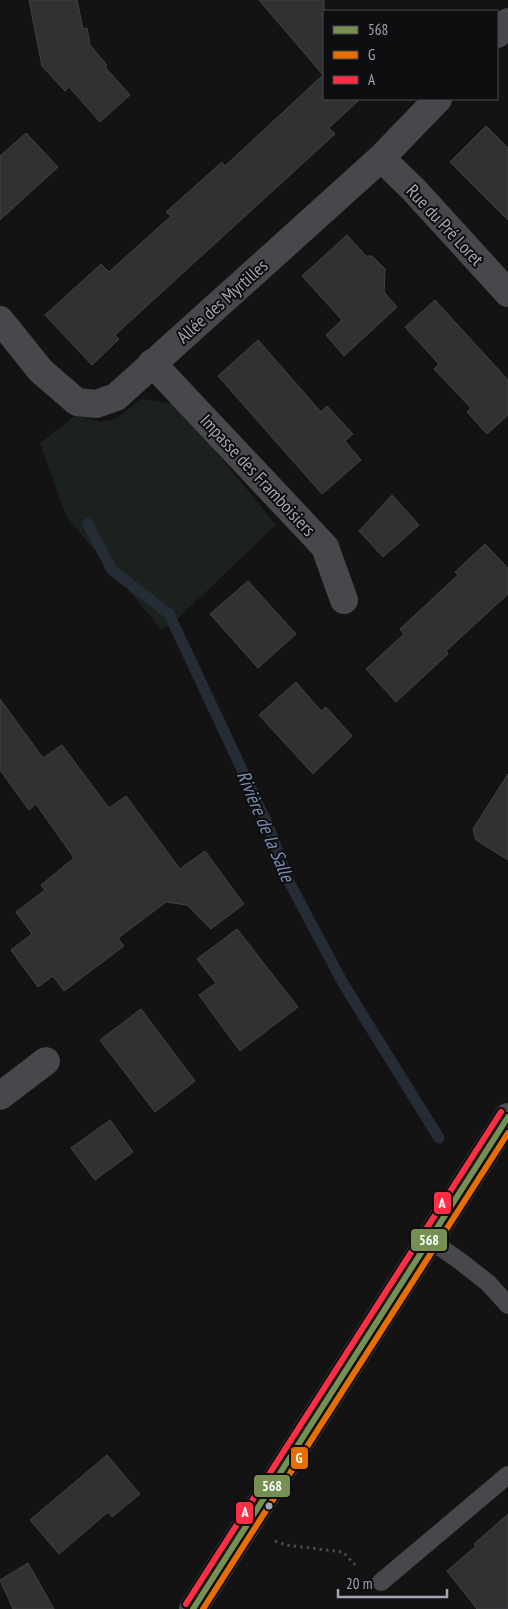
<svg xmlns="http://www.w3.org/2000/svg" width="508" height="1609" viewBox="0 0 508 1609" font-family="'PT Sans Narrow',sans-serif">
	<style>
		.green { fill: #1b221d }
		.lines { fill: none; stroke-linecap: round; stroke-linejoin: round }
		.stream { stroke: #262c35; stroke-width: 11 }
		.building { fill: #313132; stroke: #424247 }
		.path { stroke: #49494e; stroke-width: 3; stroke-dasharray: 2.5 4; stroke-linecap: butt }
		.service { stroke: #47474c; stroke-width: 18 }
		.minor { stroke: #47474c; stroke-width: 28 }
		.secondary { stroke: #4b4b50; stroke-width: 28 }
		.bus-1-casing { stroke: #0e0d0f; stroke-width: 10 }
		.bus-2-casing { stroke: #0e0d0f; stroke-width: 10 }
		.bus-3-casing { stroke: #0e0d0f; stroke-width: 10 }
		.bus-1 { stroke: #768f53; stroke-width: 6 }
		.bus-2 { stroke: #e76f00; stroke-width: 6 }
		.bus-3 { stroke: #ff2e45; stroke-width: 6 }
		.bus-dot { fill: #a3a5b5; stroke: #0e0d0f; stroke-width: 2 }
		.labels { text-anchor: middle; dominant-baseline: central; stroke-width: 4; stroke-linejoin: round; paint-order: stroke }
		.street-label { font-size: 18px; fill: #a3a5b5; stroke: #0e0d0f }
		.water-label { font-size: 19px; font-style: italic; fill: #788db3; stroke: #0e0d0f }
		.line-badge { stroke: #0e0d0f; stroke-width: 2 }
		.badge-label { font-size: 14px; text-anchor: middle; font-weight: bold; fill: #fff }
	</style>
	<rect width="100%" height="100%" fill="#131313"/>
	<!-- green -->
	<path class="green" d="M 141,399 L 177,404 L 276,525 L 172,624 L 161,629 L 66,516 L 40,443 L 76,415 L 100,422 L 116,419 Z"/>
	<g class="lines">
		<!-- stream -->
		<path class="stream" d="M 88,524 L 112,570 L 169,614 L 268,825 L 288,880 L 344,985 L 439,1138"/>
	</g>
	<!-- building -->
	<g class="building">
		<path d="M 29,0 L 77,0 L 83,29 L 87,28 L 90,45 L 107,65 L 105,67 L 130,95 L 100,122 L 69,87 L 65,91 L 42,66 Z"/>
		<path d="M 259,0 L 324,0 L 324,99 L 360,99 L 329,128 L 335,134 L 115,335 L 119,339 L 92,365 L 45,315 L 101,264 L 109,272 L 171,216 L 166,212 L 222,162 L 225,166 L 323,75 Z"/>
		<path d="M 486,126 L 508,148 L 508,220 L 450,162 Z"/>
		<path d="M 26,133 L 58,167 L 0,220 L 0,156 Z"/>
		<path d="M 347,235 L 366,256 L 372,256 L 385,269 L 384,292 L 397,307 L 344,356 L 326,335 L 342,320 L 302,276 Z"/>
		<path d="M 435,300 L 508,380 L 508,415 L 487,434 L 467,412 L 471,408 L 434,369 L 439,364 L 405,327 Z"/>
		<path d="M 258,340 L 321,412 L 327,406 L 353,434 L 345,441 L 361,460 L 322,494 L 218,376 Z"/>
		<path d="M 392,495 L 419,525 L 383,557 L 359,531 Z"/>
		<path d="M 485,544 L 508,568 L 508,594 L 446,651 L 448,654 L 396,702 L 366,669 L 404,634 L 400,629 L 458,575 L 455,572 Z"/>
		<path d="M 248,581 L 296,634 L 258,668 L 210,614 Z"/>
		<path d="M 296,682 L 321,711 L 326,707 L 352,736 L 313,774 L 259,715 Z"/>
		<path d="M 0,699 L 43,758 L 62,745 L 109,808 L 126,796 L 180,869 L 205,851 L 244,904 L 211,929 L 187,905 L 166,902 L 118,938 L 124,946 L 64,991 L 53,976 L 38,987 L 11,950 L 32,934 L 16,912 L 45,890 L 41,885 L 74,858 L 36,804 L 29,810 L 0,770 Z"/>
		<path d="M 508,774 L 508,860 L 476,840 L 473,829 Z"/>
		<path d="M 237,929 L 298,1007 L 240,1051 L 199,995 L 216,983 L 197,959 Z"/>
		<path d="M 141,1009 L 195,1081 L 155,1112 L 100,1040 Z"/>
		<path d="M 110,1120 L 133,1152 L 95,1180 L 71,1148 Z"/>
		<path d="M 107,1455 L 140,1494 L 112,1517 L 108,1512 L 59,1554 L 30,1520 Z"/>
		<path d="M 508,1514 L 508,1609 L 477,1609 L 447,1571 L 476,1546 L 474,1544 Z"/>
		<path d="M 28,1563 L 54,1609 L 13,1609 L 0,1580 Z"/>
	</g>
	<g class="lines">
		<!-- path -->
		<path class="path" d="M 275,1541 L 286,1545 L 343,1552 L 358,1568"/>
		<!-- service -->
		<g class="service">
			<path d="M 430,1240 L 460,1261 L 488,1283 L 508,1305"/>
			<path d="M 381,1582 L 508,1475"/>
		</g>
		<!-- minor -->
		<g class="minor">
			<path d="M 497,34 L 508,22"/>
			<path d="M 381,158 L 414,190 L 508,293"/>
			<path d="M 0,320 L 41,371 L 77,402 L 96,404 L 116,397 L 381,158 L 438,99"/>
			<path d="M 152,363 L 325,547 L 344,600"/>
			<path d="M 0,1096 L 46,1061"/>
		</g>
		<!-- secondary -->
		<path class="secondary" d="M 193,1609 L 508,1117"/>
		<!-- bus-1 casing -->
		<g class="bus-1-casing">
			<path id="bus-1" d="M 193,1609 L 508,1117"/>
		</g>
		<!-- bus-2 casing -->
		<g class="bus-2-casing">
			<path id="bus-2" d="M 203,1609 L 508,1133"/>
		</g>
		<!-- bus-3 casing -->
		<g class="bus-3-casing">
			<path id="bus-3" d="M 186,1604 L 501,1112"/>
		</g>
		<!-- bus-1 -->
		<use href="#bus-1" class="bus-1"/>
		<!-- bus-2 -->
		<use href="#bus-2" class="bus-2"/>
		<!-- bus-3 -->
		<use href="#bus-3" class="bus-3"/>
	</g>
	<!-- markers -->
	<circle class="bus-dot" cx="269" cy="1506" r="4.5"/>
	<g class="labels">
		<!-- street labels -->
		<g class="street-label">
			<text transform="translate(445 225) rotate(47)">Rue du Pré Loret</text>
			<text transform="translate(222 301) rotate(-42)">Allée des Myrtilles</text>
			<text transform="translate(258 475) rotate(47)">Impasse des Framboisiers</text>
		</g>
		<!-- water labels -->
		<g class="water-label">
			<text transform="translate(266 826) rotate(67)">Rivière de la Salle</text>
		</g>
	</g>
	<g class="line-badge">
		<rect x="433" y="1191" width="19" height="24" rx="5" fill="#ff2e45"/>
		<rect x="410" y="1228" width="38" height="24" rx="5" fill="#768f53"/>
		<rect x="290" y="1446" width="19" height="24" rx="5" fill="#e76f00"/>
		<rect x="253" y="1474" width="38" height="24" rx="5" fill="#768f53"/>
		<rect x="235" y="1501" width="19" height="24" rx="5" fill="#ff2e45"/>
	</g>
	<g class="badge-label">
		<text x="442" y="1208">A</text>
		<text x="429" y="1245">568</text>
		<text x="299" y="1463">G</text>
		<text x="272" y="1491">568</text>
		<text x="245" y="1517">A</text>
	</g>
	<!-- legend -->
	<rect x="323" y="10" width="175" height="90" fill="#0e0d0f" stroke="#4a4a51"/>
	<rect x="333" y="26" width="25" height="8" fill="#768f53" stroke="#4a4a51"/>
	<text x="368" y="35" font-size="15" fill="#a3a5b5">568</text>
	<rect x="333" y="51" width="25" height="8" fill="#e76f00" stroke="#4a4a51"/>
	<text x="368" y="60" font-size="15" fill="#a3a5b5">G</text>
	<rect x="333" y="76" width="25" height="8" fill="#ff2e45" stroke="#4a4a51"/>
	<text x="368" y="85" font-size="15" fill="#a3a5b5">A</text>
	<!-- scale -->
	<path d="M338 1589v8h109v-8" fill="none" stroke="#a3a5b5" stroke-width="2.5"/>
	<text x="346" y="1589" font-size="15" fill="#a3a5b5" stroke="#0e0d0f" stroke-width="4" paint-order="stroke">20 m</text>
</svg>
